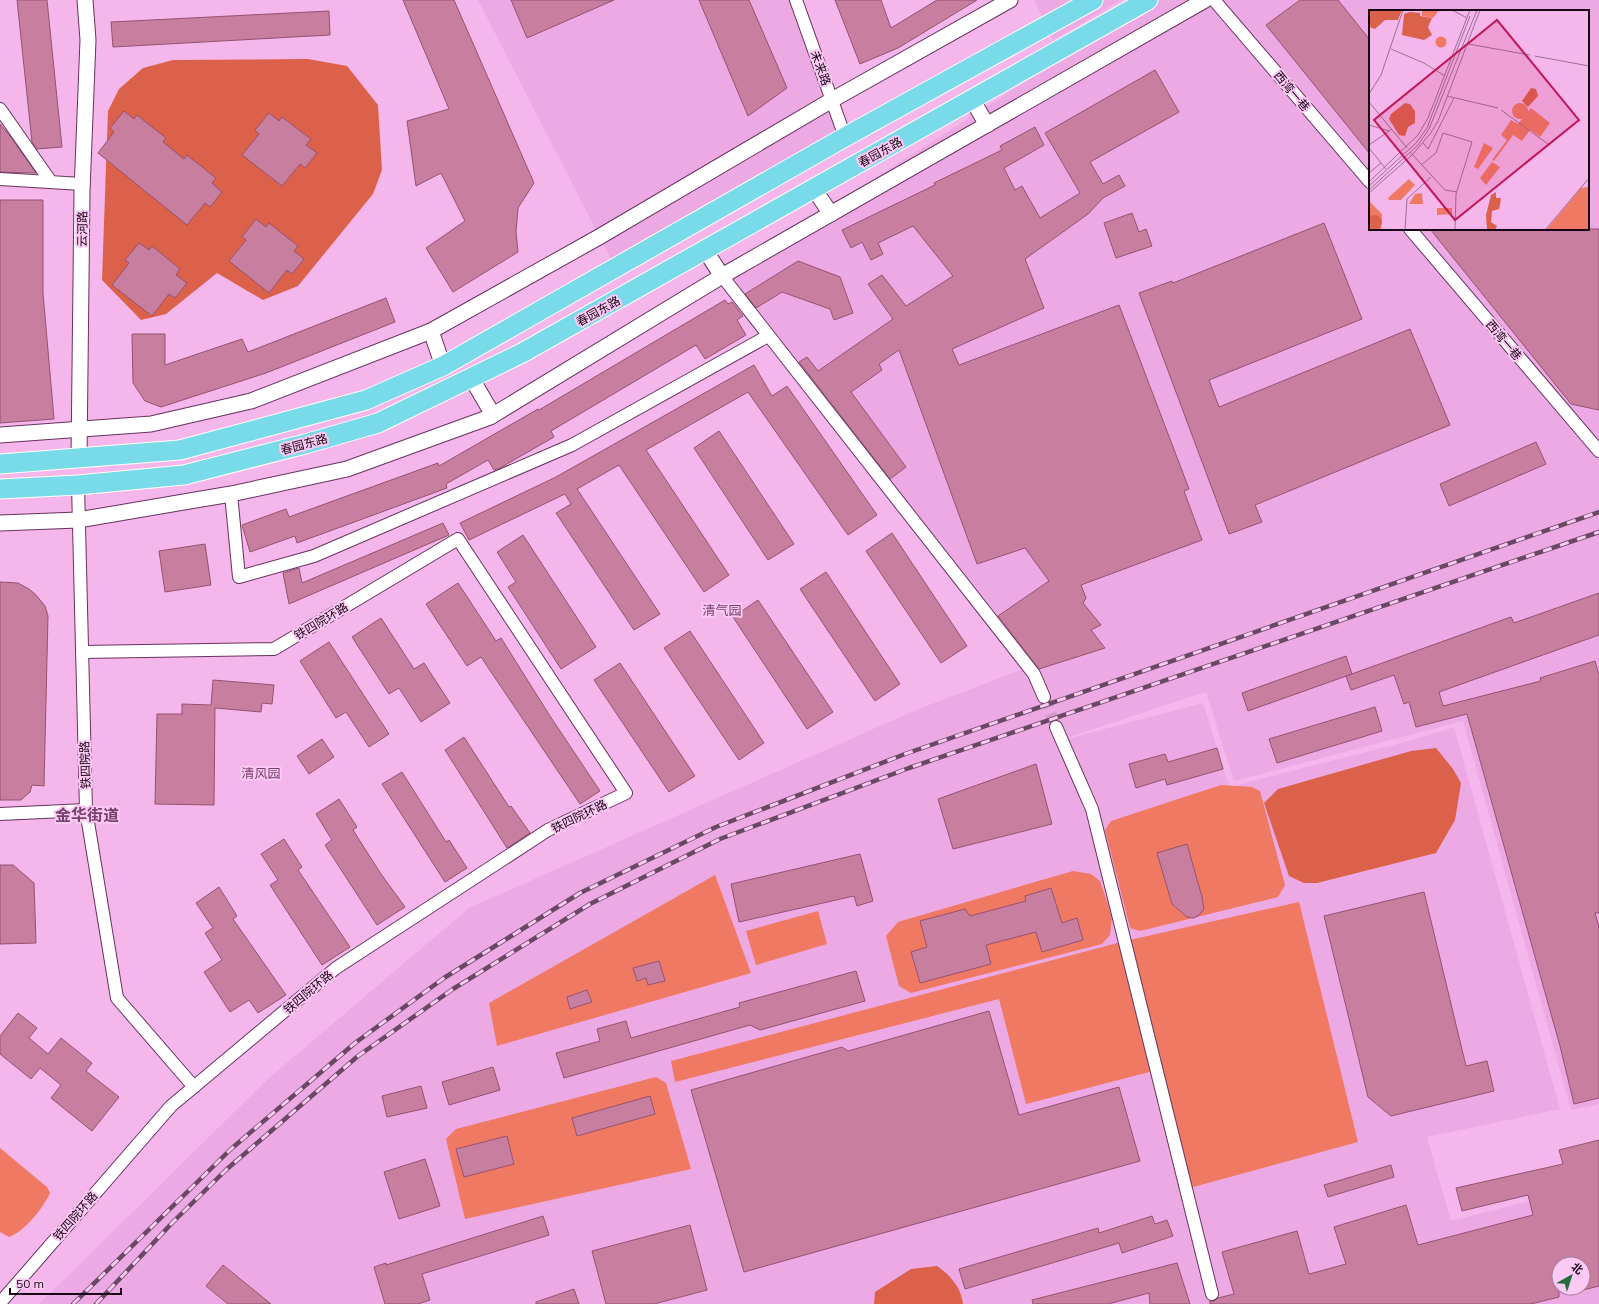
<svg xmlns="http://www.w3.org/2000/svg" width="1599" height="1304" viewBox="0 0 1599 1304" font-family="Mulish,'Noto Sans SC',sans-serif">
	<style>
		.built { fill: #eda9e3; fill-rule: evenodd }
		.green { fill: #f07963 }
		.forest { fill: #dc614b }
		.building { fill: #c87f9f; stroke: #955170 }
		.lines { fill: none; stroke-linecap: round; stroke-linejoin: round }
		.minor-tunnel { stroke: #d49ccb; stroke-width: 12; stroke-dasharray: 12 6; stroke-linecap: butt }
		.minor-casing { stroke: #663260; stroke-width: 14 }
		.tertiary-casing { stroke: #663260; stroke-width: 17 }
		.primary-casing { stroke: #fff; stroke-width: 21 }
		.minor { stroke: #fff; stroke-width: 12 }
		.tertiary { stroke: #fff; stroke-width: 15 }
		.primary { stroke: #79dae9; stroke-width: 19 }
		.rail-casing { stroke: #6a4765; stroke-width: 4.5 }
		.rail { stroke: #fbc9f3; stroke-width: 3; stroke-dasharray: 9; stroke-linecap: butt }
		.labels { text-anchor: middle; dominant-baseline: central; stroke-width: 4; stroke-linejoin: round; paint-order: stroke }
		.street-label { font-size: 12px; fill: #170415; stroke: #fbc9f3 }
		.neighbourhood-label { font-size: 13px; fill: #76416f; stroke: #fbc9f3 }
		.district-label { font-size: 16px; font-weight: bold; fill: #76416f; stroke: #fbc9f3 }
		.inset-road { fill: none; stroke: #9c6f95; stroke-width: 1 }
		.view { fill: #c2185b; fill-opacity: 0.15; stroke: #c2185b; stroke-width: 2 }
		.inset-edge { fill: none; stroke: #170415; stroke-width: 2 }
	</style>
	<rect width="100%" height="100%" fill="#f5b7eb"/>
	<!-- built -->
	<g class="built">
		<path d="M 478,0 L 796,0 L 845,137 L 615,267 Z"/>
		<path d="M 1034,0 L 1121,0 L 1053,40 Z"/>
		<path d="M 1153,0 L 1599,0 L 1599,438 L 1592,442 L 1599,450 L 1599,1104 L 1571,1110 L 1463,721 L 1234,781 L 1206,692 L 1048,744 L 1203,703 L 1229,787 L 1409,741 L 1454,727 L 1560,1109 L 1427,1137 L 1451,1221 L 1599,1183 L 1599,1304 L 39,1304 L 270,1077 L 469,908 L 916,710 L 1031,666 L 722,276 ZM 1370,11 L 1588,11 L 1588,229 L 1370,229 ZM 1559,1264 L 1583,1264 L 1583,1288 L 1559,1288 Z"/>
	</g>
	<!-- green -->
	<g class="green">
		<path d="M 1221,785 L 1252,787 L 1260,791 L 1285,885 L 1278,897 L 1140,931 L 1130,928 L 1105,830 L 1111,821 Z"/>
		<path d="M 1073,871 L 1091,874 L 1100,881 L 1112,916 L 1110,935 L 1102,944 L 911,993 L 899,986 L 886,936 L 898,922 Z"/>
		<path d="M 715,875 L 751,973 L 497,1046 L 489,1003 Z"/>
		<path d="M 1299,902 L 1358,1142 L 1186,1189 L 1157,1070 L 1026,1104 L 999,999 L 675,1082 L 671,1061 L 1125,941 Z"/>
		<path d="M 818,911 L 827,944 L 756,965 L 746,931 Z"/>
		<path d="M 656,1077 L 666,1083 L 691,1169 L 465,1219 L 446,1139 L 456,1129 Z"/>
		<path d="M 0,1148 L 47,1187 L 50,1193 C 43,1208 25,1231 9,1237 L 0,1232 Z"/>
	</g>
	<!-- forest -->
	<g class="forest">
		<path d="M 308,59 L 347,66 L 378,105 L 382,170 L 373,194 L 298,286 L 263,300 L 217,273 L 166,314 L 141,320 L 102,280 L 108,111 L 119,89 L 143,68 L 173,60 Z"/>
		<path d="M 1436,748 L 1453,769 L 1461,783 L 1455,820 L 1436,853 L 1317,883 L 1304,883 L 1289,876 L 1264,803 L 1278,789 L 1411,751 Z"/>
		<path d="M 937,1266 C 950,1275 961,1287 963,1304 L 874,1304 L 875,1292 L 911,1269 Z"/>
	</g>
	<!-- building -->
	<g class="building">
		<path d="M 17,0 L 47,0 L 62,147 L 37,149 L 32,142 Z"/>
		<path d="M 403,0 L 454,0 L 534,183 L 518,208 L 516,232 L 518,252 L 453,292 L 426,248 L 465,221 L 441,173 L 416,186 L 407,121 L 449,109 Z"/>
		<path d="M 511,0 L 614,0 L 527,38 Z"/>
		<path d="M 699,0 L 749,0 L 787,88 L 748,116 Z"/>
		<path d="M 835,0 L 881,0 L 891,28 L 937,0 L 977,0 L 898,48 L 860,64 Z"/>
		<path d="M 1300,0 L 1338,0 L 1370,40 L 1370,154 L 1266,25 Z"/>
		<path d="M 329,11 L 330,35 L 113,47 L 111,22 Z"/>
		<path d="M 1155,70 L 1179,112 L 1090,162 L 1103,184 L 1119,175 L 1125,186 L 1103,198 L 1088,214 L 1025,259 L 1044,308 L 952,349 L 959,365 L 1119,305 L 1189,489 L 1184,491 L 1202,540 L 1081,585 L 1086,598 L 1083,603 L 1101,625 L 1091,630 L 1105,648 L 1039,669 L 998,616 L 1049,581 L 1025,548 L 977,564 L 899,350 L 879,364 L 882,370 L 851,392 L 906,467 L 890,479 L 799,362 L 807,357 L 818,371 L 893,319 L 868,284 L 882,275 L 906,306 L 953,276 L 913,226 L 878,243 L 883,254 L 871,260 L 862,242 L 851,248 L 842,230 L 935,185 L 934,183 L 1002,150 L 1000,146 L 1035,127 L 1044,145 L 1004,168 L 1015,190 L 1022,186 L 1040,218 L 1080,193 L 1045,133 Z"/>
		<path d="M 124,111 L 134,119 L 137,115 L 166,138 L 163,142 L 184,159 L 187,155 L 216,178 L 212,183 L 222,192 L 210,207 L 205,203 L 187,225 L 98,153 L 114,132 L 110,128 Z"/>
		<path d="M 269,113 L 279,121 L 282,117 L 311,139 L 306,145 L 317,153 L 305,168 L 300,164 L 282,186 L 242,155 L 259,134 L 255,130 Z"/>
		<path d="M 0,124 L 10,136 L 36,173 L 0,172 Z"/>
		<path d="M 0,200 L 43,200 L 43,293 L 54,419 L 0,423 Z"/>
		<path d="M 1132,213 L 1139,232 L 1146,229 L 1152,246 L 1116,258 L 1104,223 Z"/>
		<path d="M 256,219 L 266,227 L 269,223 L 298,246 L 294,251 L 304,259 L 292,274 L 287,270 L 269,293 L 229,261 L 246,240 L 242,237 Z"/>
		<path d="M 1324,223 L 1362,319 L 1209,380 L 1219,407 L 1410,329 L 1450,425 L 1255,505 L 1262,522 L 1229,534 L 1139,293 L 1172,281 L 1173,283 Z"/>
		<path d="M 1430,229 L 1599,229 L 1599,410 L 1571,404 Z"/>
		<path d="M 139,243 L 149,250 L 152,246 L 180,269 L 176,275 L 187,283 L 175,298 L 169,294 L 152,316 L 112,285 L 129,263 L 125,260 Z"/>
		<path d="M 798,261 L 840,277 L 853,313 L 834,320 L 830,309 L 782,292 L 756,308 L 745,294 Z"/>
		<path d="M 386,298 L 395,322 L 266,373 L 161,407 L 145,401 L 133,383 L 132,334 L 165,334 L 165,365 L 242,339 L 248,352 Z"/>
		<path d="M 725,300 L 728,304 L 732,302 L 743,316 L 737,320 L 746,335 L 705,359 L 696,345 L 551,431 L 554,437 L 500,468 L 494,470 L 488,460 L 446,484 L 447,488 L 297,543 L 295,536 L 250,552 L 242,525 L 286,509 L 289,517 L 438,463 L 439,466 L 538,409 L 539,410 Z"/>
		<path d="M 754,365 L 772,396 L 787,386 L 877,515 L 848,535 L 748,392 L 646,450 L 729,575 L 704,592 L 619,465 L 577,489 L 660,614 L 634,630 L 556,513 L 571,504 L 565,494 L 469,540 L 460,523 L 556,477 Z"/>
		<path d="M 719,431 L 794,544 L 768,560 L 694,448 Z"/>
		<path d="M 1536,442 L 1546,464 L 1449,506 L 1440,484 Z"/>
		<path d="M 443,523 L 449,535 L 289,604 L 283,573 L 299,568 L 302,583 Z"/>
		<path d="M 892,533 L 967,646 L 941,663 L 866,551 Z"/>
		<path d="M 523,535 L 596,647 L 561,669 L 508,587 L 516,582 L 497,552 Z"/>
		<path d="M 205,544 L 211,585 L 165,592 L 159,551 Z"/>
		<path d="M 826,572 L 900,684 L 875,701 L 800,589 Z"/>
		<path d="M 0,582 L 18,583 L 29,589 L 36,595 L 45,606 L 48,616 L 44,786 L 32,785 L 30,792 L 21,800 L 0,800 Z"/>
		<path d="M 458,583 L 496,641 L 501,638 L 550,716 L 600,791 L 580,804 L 481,657 L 467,666 L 426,604 Z"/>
		<path d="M 1599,593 L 1599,635 L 1439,692 L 1443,706 L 1541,681 L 1540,678 L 1595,661 L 1599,675 L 1599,913 L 1595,913 L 1599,927 L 1599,1098 L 1574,1104 L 1560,1046 L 1467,714 L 1416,727 L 1409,702 L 1404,704 L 1394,675 L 1351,690 L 1346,676 L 1511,617 L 1514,623 Z"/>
		<path d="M 758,600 L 833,712 L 807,729 L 733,617 Z"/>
		<path d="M 381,618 L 414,669 L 424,663 L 450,703 L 421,722 L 399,688 L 389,694 L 352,637 Z"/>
		<path d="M 690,631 L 764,743 L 739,760 L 664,648 Z"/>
		<path d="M 329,642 L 389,734 L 369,747 L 346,712 L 336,718 L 300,661 Z"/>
		<path d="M 1346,656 L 1352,674 L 1248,711 L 1242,693 Z"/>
		<path d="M 620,663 L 695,776 L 669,792 L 594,680 Z"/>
		<path d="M 213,680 L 274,685 L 272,704 L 262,703 L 261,712 L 215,708 L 214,805 L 155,804 L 157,714 L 182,714 L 182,704 L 211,705 Z"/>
		<path d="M 1375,707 L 1382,731 L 1277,763 L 1269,739 Z"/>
		<path d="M 464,737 L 509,807 L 511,806 L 530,833 L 507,848 L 445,750 Z"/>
		<path d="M 322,739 L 334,757 L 309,774 L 297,756 Z"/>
		<path d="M 1217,748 L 1223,769 L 1167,785 L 1165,779 L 1136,788 L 1129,764 L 1165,754 L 1168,762 Z"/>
		<path d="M 1036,764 L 1052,824 L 953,849 L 938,799 Z"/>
		<path d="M 402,772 L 446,842 L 449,840 L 467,868 L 445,882 L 382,784 Z"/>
		<path d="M 339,799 L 357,827 L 353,830 L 381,874 L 405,907 L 377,925 L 325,845 L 332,840 L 316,814 Z"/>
		<path d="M 284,839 L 302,867 L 298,870 L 350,947 L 322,965 L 270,885 L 278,880 L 261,854 Z"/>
		<path d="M 1187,844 L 1202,897 L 1204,909 L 1199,915 L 1194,918 L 1187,917 L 1172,904 L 1157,853 Z"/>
		<path d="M 860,854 L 873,901 L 857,906 L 854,896 L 739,922 L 731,884 Z"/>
		<path d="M 0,865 L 13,865 L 34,883 L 36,943 L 0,944 Z"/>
		<path d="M 219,887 L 237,916 L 233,919 L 286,995 L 258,1013 L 249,1000 L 230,1012 L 204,972 L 222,960 L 205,933 L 213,928 L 196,903 Z"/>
		<path d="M 1051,888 L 1062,923 L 1077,918 L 1083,940 L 1042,952 L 1036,932 L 986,945 L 991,964 L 920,983 L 911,952 L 927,947 L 920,921 L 965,909 L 970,916 L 1026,901 L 1025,896 Z"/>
		<path d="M 1424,892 L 1466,1066 L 1487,1061 L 1494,1091 L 1391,1116 L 1368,1097 L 1324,916 Z"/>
		<path d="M 659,961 L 665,981 L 648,985 L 646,978 L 637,981 L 633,968 Z"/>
		<path d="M 856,971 L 865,1001 L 760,1030 L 750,1025 L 564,1078 L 556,1053 L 600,1041 L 597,1029 L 626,1021 L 631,1038 L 740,1007 L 739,1003 Z"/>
		<path d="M 587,990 L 592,1002 L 570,1009 L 567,997 Z"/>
		<path d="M 989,1011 L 1019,1115 L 1119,1087 L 1140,1161 L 744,1272 L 691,1090 L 842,1047 L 848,1051 Z"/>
		<path d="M 18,1013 L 37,1028 L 29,1038 L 48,1054 L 61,1038 L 92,1063 L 86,1071 L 119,1097 L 92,1131 L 51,1098 L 61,1085 L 40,1068 L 31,1079 L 0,1054 L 0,1036 Z"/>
		<path d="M 493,1067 L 500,1090 L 449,1105 L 442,1082 Z"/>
		<path d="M 421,1086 L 427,1108 L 387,1117 L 382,1096 Z"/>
		<path d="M 650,1096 L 655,1114 L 577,1136 L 572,1118 Z"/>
		<path d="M 507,1136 L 514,1164 L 464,1177 L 456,1149 Z"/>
		<path d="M 1599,1140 L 1599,1286 L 1583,1290 L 1583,1264 L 1559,1264 L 1559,1297 L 1531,1304 L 1210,1304 L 1210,1301 L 1214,1301 L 1218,1298 L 1234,1294 L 1222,1252 L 1297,1231 L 1309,1274 L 1346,1264 L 1334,1227 L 1406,1205 L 1418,1245 L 1533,1215 L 1528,1195 L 1462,1211 L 1456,1188 L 1563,1164 L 1559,1150 Z"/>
		<path d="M 425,1159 L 440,1206 L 399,1219 L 384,1172 Z"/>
		<path d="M 1391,1165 L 1394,1177 L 1328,1197 L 1324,1185 Z"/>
		<path d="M 543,1216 L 549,1235 L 422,1274 L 430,1300 L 418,1304 L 385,1304 L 374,1267 L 386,1263 L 386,1265 Z"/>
		<path d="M 1152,1216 L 1155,1224 L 1167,1220 L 1173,1236 L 1122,1253 L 1119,1243 L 965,1289 L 959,1269 L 1098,1228 L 1099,1233 Z"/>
		<path d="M 690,1225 L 707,1290 L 654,1304 L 606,1304 L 592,1251 Z"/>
		<path d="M 1177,1263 L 1190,1304 L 1150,1304 L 1149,1293 L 1108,1304 L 1033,1304 L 1032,1300 Z"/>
		<path d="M 223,1265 L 271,1304 L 228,1304 L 206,1286 Z"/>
		<path d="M 574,1289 L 579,1304 L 536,1304 L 536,1302 Z"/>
	</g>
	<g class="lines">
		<!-- minor-tunnel -->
		<path class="minor-tunnel" d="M 1044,697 L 1056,727"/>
		<!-- minor casing -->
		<g class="minor-casing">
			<g id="minor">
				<path d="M 796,0 L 845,137"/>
				<path d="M 1214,0 L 1370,182"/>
				<path d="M 0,109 L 51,182"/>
				<path d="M 0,179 L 82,184"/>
				<path d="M 1410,229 L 1599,451"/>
				<path d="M 722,276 L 1034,674 L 1044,697"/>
				<path d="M 78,485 L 86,810 L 117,998 L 194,1087"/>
				<path d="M 231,494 L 239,577 L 314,556 L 572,445 L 768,336"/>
				<path d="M 1056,727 L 1092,809 L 1212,1294"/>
				<path d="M 0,814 L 86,810"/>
				<path d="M 0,1303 L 171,1106 L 336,968 L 548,830 L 626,793 L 458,539 L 274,649 L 82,652"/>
			</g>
		</g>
		<!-- tertiary casing -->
		<g class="tertiary-casing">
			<g id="tertiary">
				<path d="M 972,99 L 987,125"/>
				<path d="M 814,189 L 831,214"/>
				<path d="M 705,250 L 722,276"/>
				<path d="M 431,331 L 443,366"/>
				<path d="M 472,379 L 493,415"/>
				<path d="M 0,435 L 151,424 L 251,401 L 431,331 L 599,237 L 832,100 L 1010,0"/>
				<path d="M 79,458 L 82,191 L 88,40 L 85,0"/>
				<path d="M 0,523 L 78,520 L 231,494 L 347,469 L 490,417 L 722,276 L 1205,0"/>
			</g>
		</g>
		<!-- primary casing -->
		<g class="primary-casing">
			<g id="primary">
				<path d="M 0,464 L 180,450 L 366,400 L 443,366 L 845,137 L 1093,0"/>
				<path d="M 0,489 L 78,485 L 184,475 L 305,444 L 378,423 L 522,353 L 1148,0"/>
			</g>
		</g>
		<!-- minor -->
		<use href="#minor" class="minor"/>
		<!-- tertiary -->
		<use href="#tertiary" class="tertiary"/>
		<!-- primary -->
		<use href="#primary" class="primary"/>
		<!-- rail casing -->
		<g class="rail-casing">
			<g id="rail">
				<path d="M 73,1304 L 231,1149 L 355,1043 L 444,978 L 580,893 L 716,827 L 905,754 L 1599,512"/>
				<path d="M 96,1304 L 173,1222 L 227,1169 L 358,1056 L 453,989 L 590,904 L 720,839 L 909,768 L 1599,532"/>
			</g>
		</g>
		<!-- rail -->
		<use href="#rail" class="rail"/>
	</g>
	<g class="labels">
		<!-- street labels -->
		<g class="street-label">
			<text transform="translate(821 68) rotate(70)">未来路</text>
			<text transform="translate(1292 91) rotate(50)">西湾一巷</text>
			<text transform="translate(880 152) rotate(-29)">春园东路</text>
			<text transform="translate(82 229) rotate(-89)">云河路</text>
			<text transform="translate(598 311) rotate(-29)">春园东路</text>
			<text transform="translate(1504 340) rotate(50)">西湾一巷</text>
			<text transform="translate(304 444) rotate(-15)">春园东路</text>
			<text transform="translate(321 621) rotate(-31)">铁四院环路</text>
			<text transform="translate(85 765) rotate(-92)">铁四院路</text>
			<text transform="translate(579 816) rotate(-26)">铁四院环路</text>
			<text transform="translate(308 992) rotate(-40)">铁四院环路</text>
			<text transform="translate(75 1216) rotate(-49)">铁四院环路</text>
		</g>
		<!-- neighbourhood labels -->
		<g class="neighbourhood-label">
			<text x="722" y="610">清气园</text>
			<text x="261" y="773">清风园</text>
		</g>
		<!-- district labels -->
		<g class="district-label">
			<text x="87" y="815">金华街道</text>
		</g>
	</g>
	<!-- overview -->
	<g transform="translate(1369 10)">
		<rect width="220" height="220" fill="#f5b7eb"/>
		<path d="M 53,0 L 70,0 L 64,8 L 53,6 ZM66.5 32a5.5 5.5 0 1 1 11 0a5.5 5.5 0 1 1-11 0ZM143 101a8 8 0 1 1 16 0a8 8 0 1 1-16 0ZM 162,98 L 181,113 L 171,127 L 161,120 L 153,131 L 144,125 L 125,151 L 123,150 L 138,130 L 132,125 L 142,110 L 149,114 ZM 115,133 L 124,138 L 109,159 L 105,157 ZM 123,152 L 131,157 L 117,175 L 111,168 ZM 40,169 L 46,175 L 32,190 L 20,190 L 19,188 ZM 218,177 L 220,178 L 220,220 L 177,220 L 212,178 ZM 53,183 L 54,194 L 40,194 L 46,184 ZM 0,191 L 13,204 L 12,220 L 0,220 ZM 68,198 L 83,198 L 83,204 L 68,205 Z" fill="#f07963"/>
		<path d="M 0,0 L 33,0 L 29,10 L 16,10 L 6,19 L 0,17 ZM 41,2 L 51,3 L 51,6 L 63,8 L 59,17 L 63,25 L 55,30 L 33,25 L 35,4 ZM 162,78 L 167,79 L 169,86 L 159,97 L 153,91 ZM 36,93 L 41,94 L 46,101 L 46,113 L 39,117 L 36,126 L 30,125 L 20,109 L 22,104 ZM 127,182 L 127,188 L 132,188 L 131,195 L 130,199 L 123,201 L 122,212 L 128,216 L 126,220 L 118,220 L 117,205 L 122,185 ZM-1 212a7 7 0 1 1 14 0a7 7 0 1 1-14 0Z" fill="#dc614b"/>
		<path class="inset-road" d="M 83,0 L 98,8M 99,34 L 161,45M 22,39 L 55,53 L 76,66M 166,46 L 220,56M 0,84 L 12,65 L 34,0M 78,86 L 129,98M 0,92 L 38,138M 132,100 L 179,134M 0,115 L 20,121M 54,133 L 59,139 L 85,88M 0,135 L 23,119M 0,138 L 17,159M 41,142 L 76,180 L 88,182M 52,155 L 67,143 L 74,123 L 103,132 L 87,184 L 86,220M 0,163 L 12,153M 0,172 L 49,125 L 59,108 L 101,0M 0,176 L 47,133 L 58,118 L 101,6M 0,180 L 49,135 L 60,119 L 108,0M 0,183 L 43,145 L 61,124 L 69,111 L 111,0M 36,220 L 38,189 L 62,167M 176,220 L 220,168"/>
		<path class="view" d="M 128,10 L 210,110 L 86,210 L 5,110 Z"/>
		<rect width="220" height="220" class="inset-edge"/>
	</g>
	<!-- north arrow -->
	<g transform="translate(1571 1276) rotate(39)"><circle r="19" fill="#fbc9f3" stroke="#a07a9a"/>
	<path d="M0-3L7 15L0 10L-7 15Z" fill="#216e3d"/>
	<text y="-6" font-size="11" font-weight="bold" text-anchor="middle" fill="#170415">北</text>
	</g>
	<!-- scale -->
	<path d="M10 1288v6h111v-6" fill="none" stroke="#170415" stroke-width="2"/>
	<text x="16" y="1288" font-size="12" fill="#170415" stroke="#fbc9f3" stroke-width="3" paint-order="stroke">50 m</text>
</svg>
